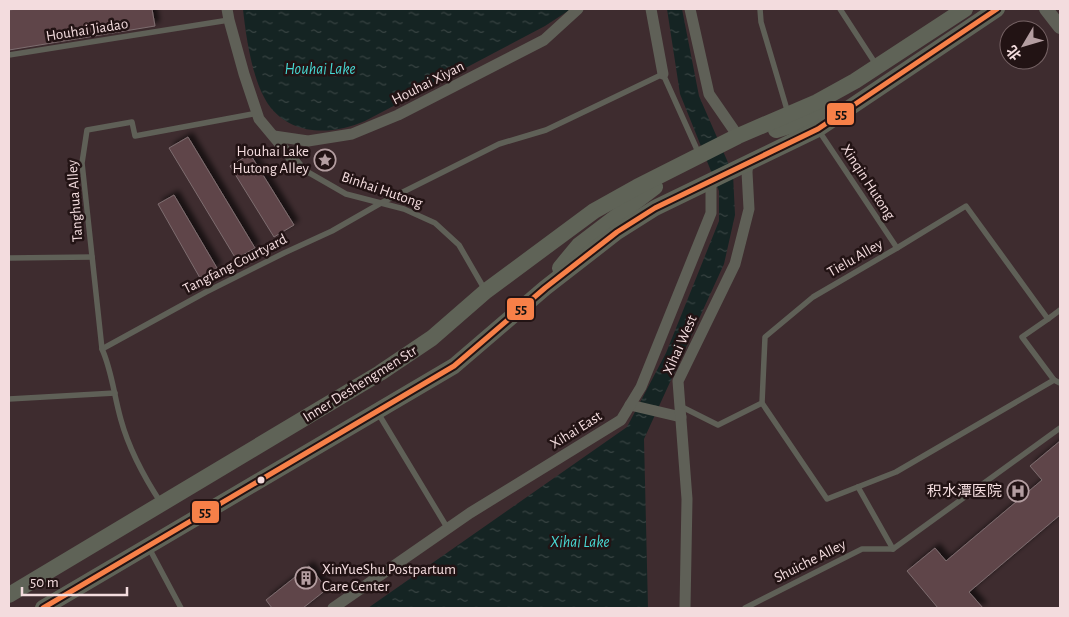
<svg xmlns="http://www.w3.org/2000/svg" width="1069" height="617" viewBox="0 0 1069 617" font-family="'Alegreya Sans','Noto Sans SC',sans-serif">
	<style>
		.water { fill: url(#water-ripples) }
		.building { fill: #5e454a; stroke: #7e6d6f; filter: url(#shadow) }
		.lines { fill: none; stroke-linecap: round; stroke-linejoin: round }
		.service { stroke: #5f6057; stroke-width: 5.5 }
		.minor { stroke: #5f6057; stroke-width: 11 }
		.tertiary { stroke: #5f6057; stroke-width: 14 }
		.secondary { stroke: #5f6357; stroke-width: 16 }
		.bus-1-casing { stroke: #221314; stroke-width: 9 }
		.bus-1 { stroke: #f78048; stroke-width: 5 }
		.bus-dot { fill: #f3dcde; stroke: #221314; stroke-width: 2 }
		.labels { text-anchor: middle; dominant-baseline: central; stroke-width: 5; stroke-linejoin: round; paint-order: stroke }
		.street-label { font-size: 15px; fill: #f3dcde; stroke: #221314 }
		.poi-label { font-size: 15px; fill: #f3dcde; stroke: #221314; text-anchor: end }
		.water-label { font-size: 16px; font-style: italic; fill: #47d8d3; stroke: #221314 }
		.line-badge { stroke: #221314; stroke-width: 2 }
		.pale-badge-label { font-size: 14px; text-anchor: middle; font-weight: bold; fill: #111 }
	</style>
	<defs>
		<pattern id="water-ripples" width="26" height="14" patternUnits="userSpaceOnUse" patternTransform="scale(1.25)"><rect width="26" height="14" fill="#152423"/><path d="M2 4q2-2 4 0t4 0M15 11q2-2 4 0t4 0" fill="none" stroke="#384342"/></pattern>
		<filter id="shadow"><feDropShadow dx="4.5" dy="-4.5" stdDeviation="2.5" flood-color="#0009"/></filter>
	</defs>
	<rect width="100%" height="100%" fill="#3e2c2f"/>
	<!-- water -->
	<g class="water">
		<path d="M 243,9 L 571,9 L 545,26 L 365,121 C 333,135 291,137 268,104 C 252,80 246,37 243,9 Z"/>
		<path d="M 667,9 L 682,9 L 699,96 L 733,174 L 735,215 L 724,264 L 644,439 L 648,608 L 368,608 L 627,427 L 666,353 L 719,221 L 719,191 L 680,94 Z"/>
	</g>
	<!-- building -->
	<g class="building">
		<path d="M 17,9 L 152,9 L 155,26 L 9,50 L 9,10 Z"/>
		<path d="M 188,137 L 255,248 L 236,259 L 169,148 Z"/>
		<path d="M 250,154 L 294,225 L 274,237 L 230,166 Z"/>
		<path d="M 174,195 L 217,268 L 200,278 L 158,204 Z"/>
		<path d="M 1060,441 L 1060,515 L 969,592 L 983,608 L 938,608 L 907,571 L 935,548 L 946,561 L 1042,480 L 1030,466 Z"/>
		<path d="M 309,566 L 327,589 L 303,608 L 272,608 L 266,600 Z"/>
	</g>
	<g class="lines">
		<!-- service -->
		<g class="service">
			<path d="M 760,9 L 761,22 L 788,113"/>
			<path d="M 840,9 L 877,66"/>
			<path d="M 9,55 L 229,20"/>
			<path d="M 819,131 L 897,248"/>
			<path d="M 299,167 L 346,194 L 404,209 L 435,223 L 459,245 L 485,290"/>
			<path d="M 9,258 L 92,257"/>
			<path d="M 1048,319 L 1022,337 L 1054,380"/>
			<path d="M 102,349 L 206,292 L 284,253 L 332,231 L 381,203 L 499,144 L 546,130 L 663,74 L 699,154"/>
			<path d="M 9,399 L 115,393"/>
			<path d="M 762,403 L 827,499 L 896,472 L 1054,380 L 1060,383"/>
			<path d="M 680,406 L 718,425 L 762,403 L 765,337 L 813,297 L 897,248 L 966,206 L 1048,319 L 1060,310"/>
			<path d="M 378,413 L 448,529"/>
			<path d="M 858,487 L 893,549"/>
			<path d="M 161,503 C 144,477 129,449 121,420 C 114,396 112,371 102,349 L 82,163 L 87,130 L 132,122 L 135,136 L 258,113"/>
			<path d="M 149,548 L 181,608"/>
			<path d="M 745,608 L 862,549 L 893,549 L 1060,428"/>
		</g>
		<!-- minor -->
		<g class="minor">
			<path d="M 227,9 L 229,20 L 244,74 L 259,119 L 299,167"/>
			<path d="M 651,9 L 663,74"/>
			<path d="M 690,9 L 709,94 L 738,136"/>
			<path d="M 274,136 L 308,141 L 352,134 L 398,115 L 544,40 L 578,9"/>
			<path d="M 630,405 L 681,417"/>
			<path d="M 333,608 L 470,513 L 621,420 L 641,387 L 711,213 L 711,182"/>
			<path d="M 685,608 L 687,499 L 678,381 L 735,264 L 749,209 L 747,172 L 748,162"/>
		</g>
		<!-- tertiary -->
		<path class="tertiary" d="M 1046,9 L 1060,27"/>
		<!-- secondary -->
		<g class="secondary">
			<path d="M 776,130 L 811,119 L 831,111"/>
			<path d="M 560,268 L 579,245 L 655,187"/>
			<path d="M 9,595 L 380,373 L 432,338 L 486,291 L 594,211 L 637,187 L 738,136 L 817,102 L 855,81 L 965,9"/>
			<path d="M 43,608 L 454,366 L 545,288 L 617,232 L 655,208 L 818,129 L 997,9"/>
		</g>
		<!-- bus-1 casing -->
		<g class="bus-1-casing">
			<path id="bus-1" d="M 43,608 L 454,366 L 545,288 L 617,232 L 655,208 L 818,129 L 997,9"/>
		</g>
		<!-- bus-1 -->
		<use href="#bus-1" class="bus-1"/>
	</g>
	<!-- icons -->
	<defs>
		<g id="sight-ring" transform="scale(1.125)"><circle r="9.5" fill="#221314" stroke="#b49ea1" stroke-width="1.5"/><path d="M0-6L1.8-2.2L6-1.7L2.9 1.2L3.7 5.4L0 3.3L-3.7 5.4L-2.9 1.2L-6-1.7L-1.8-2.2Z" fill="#b49ea1"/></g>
		<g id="hospital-ring" transform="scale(1.125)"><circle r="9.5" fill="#221314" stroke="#b49ea1" stroke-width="1.5"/><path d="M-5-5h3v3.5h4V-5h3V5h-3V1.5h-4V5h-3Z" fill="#b49ea1"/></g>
		<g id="building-ring" transform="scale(1.125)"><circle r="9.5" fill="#221314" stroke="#b49ea1" stroke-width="1.5"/><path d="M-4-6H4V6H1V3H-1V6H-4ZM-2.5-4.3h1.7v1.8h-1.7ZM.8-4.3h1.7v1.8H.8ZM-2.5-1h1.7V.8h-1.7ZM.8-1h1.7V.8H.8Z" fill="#b49ea1"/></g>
	</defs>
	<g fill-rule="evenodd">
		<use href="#sight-ring" x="325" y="160"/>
		<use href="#hospital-ring" x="1018" y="491"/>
		<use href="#building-ring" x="306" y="578"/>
	</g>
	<!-- markers -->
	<circle class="bus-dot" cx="261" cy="480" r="4.5"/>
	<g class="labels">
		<!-- street labels -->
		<g class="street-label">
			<text transform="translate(87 30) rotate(-9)">Houhai Jiadao</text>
			<text transform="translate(428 83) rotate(-27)">Houhai Xiyan</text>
			<text transform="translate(868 182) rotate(57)">Xinqin Hutong</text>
			<text transform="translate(382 190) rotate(19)">Binhai Hutong</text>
			<text transform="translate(75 201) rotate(-94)">Tanghua Alley</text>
			<text transform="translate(855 258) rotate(-30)">Tielu Alley</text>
			<text transform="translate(235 264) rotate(-27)">Tangfang Courtyard</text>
			<text transform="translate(680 345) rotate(-66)">Xihai West</text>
			<text transform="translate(360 384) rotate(-32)">Inner Deshengmen Str</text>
			<text transform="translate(576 430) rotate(-32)">Xihai East</text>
			<text transform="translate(810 561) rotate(-27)">Shuiche Alley</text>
		</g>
		<!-- poi labels -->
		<g class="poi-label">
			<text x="309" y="151">Houhai Lake<tspan x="309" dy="17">Hutong Alley</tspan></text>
			<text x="1002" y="491">积水潭医院</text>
			<text x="322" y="569" text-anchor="start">XinYueShu Postpartum<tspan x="322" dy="17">Care Center</tspan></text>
		</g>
		<!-- water labels -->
		<g class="water-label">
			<text x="320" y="69">Houhai Lake</text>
			<text x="580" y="542">Xihai Lake</text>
		</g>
	</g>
	<g class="line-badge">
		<rect x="826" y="102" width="29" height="24" rx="5" fill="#f78048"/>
		<rect x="506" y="297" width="29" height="24" rx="5" fill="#f78048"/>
		<rect x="191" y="500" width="29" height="24" rx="5" fill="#f78048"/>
	</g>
	<g class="pale-badge-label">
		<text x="841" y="119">55</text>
		<text x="521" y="314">55</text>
		<text x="205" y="517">55</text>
	</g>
	<!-- border -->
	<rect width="1069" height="617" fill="none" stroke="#f3dcde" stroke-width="20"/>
	<!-- north arrow -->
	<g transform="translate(1024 45) rotate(232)"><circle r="24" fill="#221314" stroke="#766365"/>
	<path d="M0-4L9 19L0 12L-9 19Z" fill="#b49ea1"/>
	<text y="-8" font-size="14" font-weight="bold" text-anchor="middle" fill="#f3dcde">北</text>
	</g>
	<!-- scale -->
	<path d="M22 587v8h105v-8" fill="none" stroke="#f3dcde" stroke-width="2.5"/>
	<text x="30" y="587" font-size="15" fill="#f3dcde" stroke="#221314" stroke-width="4" paint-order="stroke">50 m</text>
</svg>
